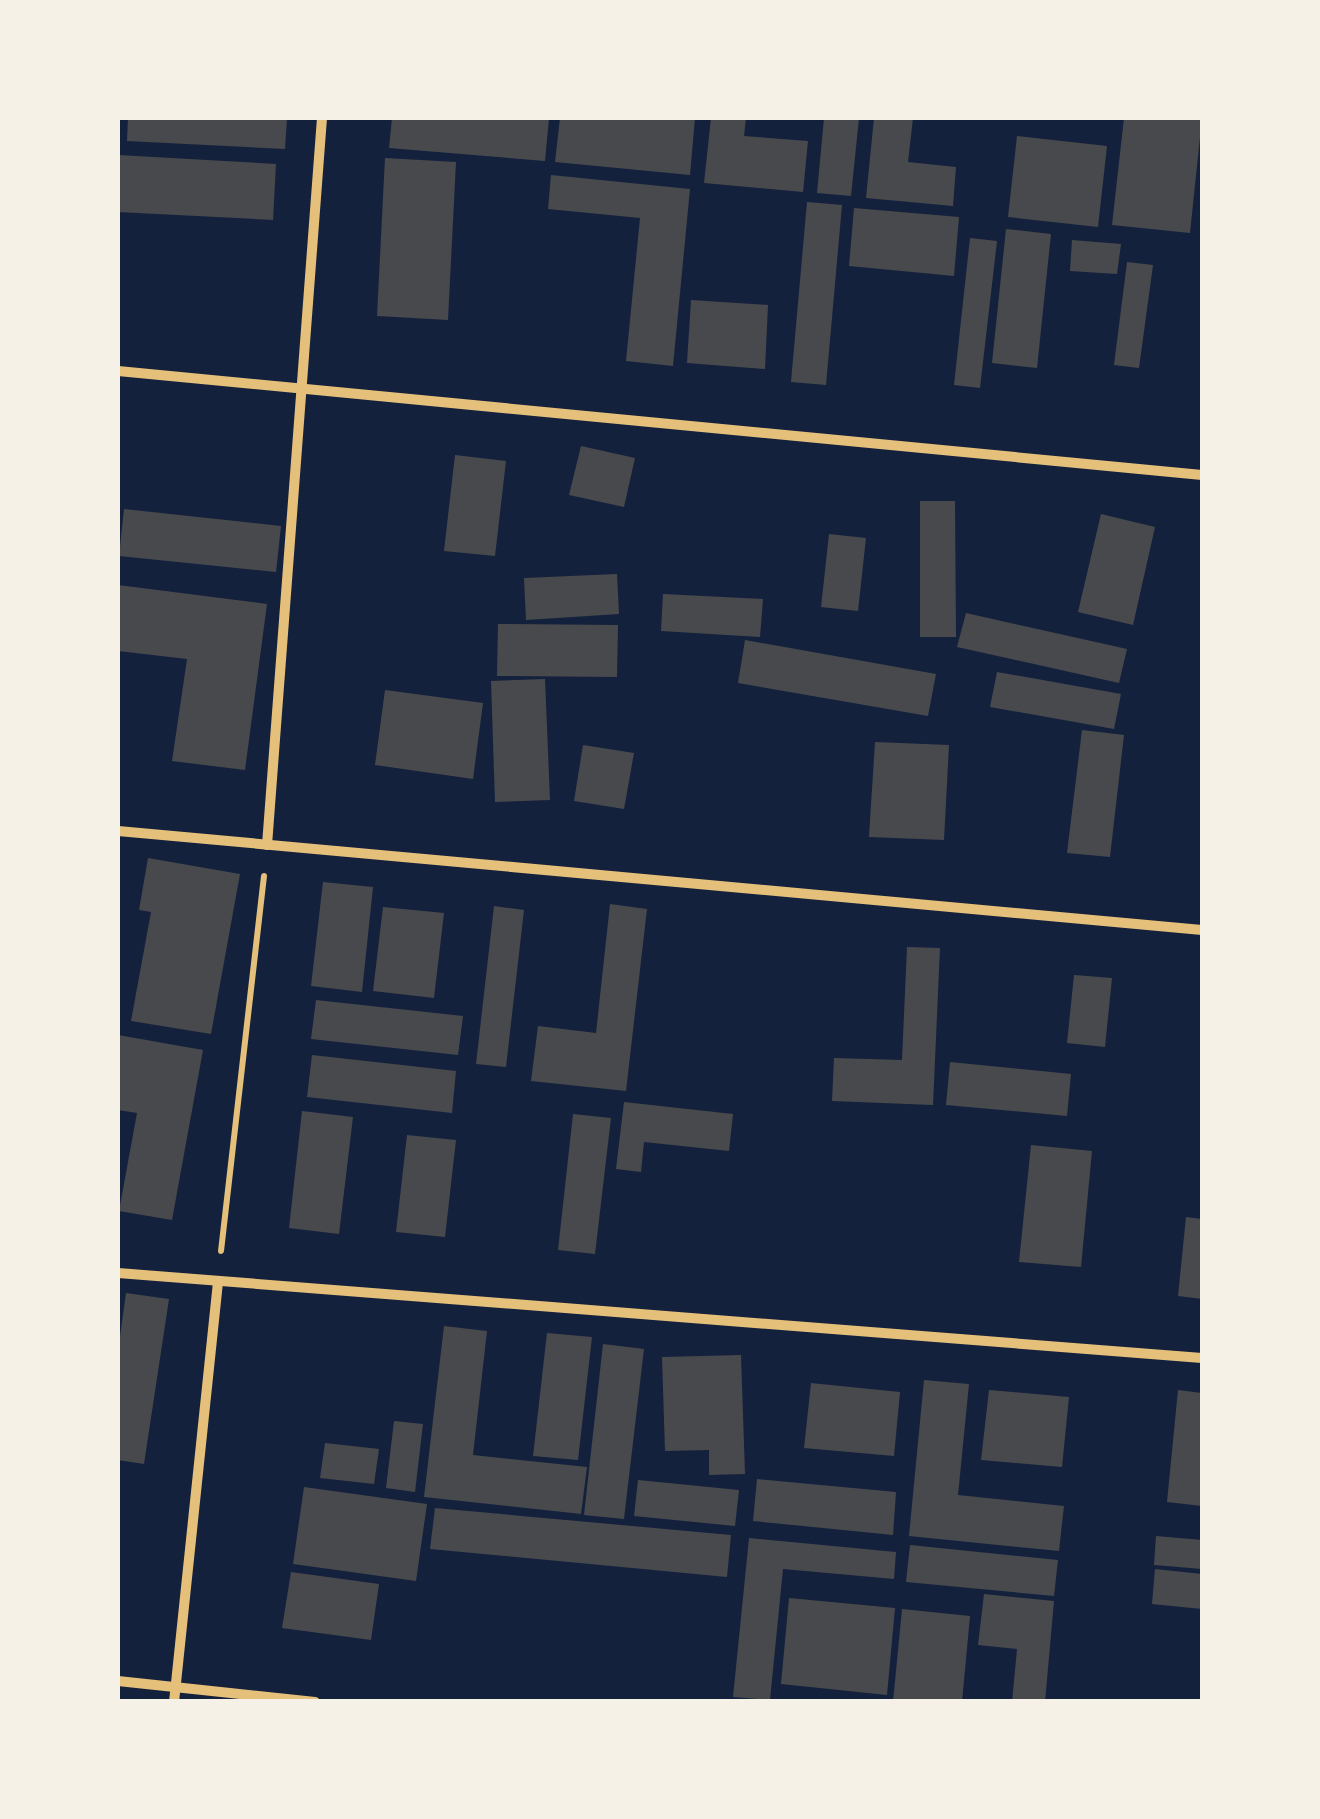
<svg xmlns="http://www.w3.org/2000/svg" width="1320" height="1819" viewBox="0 0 1320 1819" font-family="'Roboto Condensed',sans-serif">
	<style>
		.building { fill: #48494c }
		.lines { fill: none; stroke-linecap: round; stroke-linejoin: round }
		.path { stroke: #e5c07b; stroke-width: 6 }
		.minor { stroke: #e5c07b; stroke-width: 10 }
	</style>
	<rect width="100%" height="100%" fill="#14213d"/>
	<!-- building -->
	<g class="building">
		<path d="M 128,118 L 287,118 L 285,149 L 127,141 Z"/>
		<path d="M 392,118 L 549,118 L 545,161 L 389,148 Z"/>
		<path d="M 560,118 L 695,118 L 690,175 L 555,162 Z"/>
		<path d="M 711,118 L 746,118 L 744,136 L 808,141 L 803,192 L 704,183 Z"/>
		<path d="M 824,118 L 859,118 L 851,196 L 817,193 Z"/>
		<path d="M 874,118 L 913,118 L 908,162 L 956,167 L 953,206 L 866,198 Z"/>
		<path d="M 1124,118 L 1202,118 L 1190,233 L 1112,225 Z"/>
		<path d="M 1017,136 L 1107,146 L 1098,227 L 1008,217 Z"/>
		<path d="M 118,155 L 276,164 L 273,220 L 118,212 Z"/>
		<path d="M 385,158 L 456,162 L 448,320 L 377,316 Z"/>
		<path d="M 551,175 L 690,189 L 673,366 L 626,361 L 640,218 L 548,209 Z"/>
		<path d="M 807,202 L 842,205 L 826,385 L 791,382 Z"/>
		<path d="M 854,208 L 959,217 L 954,276 L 849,266 Z"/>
		<path d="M 1006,229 L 1051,234 L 1037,368 L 992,363 Z"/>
		<path d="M 970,238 L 997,241 L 980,388 L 954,385 Z"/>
		<path d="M 1072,240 L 1121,244 L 1117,274 L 1070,271 Z"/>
		<path d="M 1127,262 L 1153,265 L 1139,368 L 1114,365 Z"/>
		<path d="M 691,300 L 768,305 L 765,369 L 687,363 Z"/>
		<path d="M 581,446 L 635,458 L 624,507 L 569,495 Z"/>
		<path d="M 455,455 L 506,461 L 495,556 L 444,551 Z"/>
		<path d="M 920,501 L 955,501 L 956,637 L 920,637 Z"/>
		<path d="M 124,509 L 281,526 L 276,572 L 119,556 Z"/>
		<path d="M 1101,514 L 1155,527 L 1133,625 L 1078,612 Z"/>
		<path d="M 829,534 L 866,538 L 858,611 L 821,607 Z"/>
		<path d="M 617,574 L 619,614 L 526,620 L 524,578 Z"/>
		<path d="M 118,585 L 267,604 L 245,770 L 172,761 L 187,659 L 118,651 Z"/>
		<path d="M 663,594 L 763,599 L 760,637 L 661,631 Z"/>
		<path d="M 966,613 L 1127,649 L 1119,683 L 957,647 Z"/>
		<path d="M 498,624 L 618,625 L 617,677 L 497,676 Z"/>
		<path d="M 745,640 L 936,674 L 928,716 L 738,683 Z"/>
		<path d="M 997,672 L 1121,694 L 1114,729 L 990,707 Z"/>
		<path d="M 545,679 L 550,800 L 495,802 L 491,681 Z"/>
		<path d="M 385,690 L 483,703 L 473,779 L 375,765 Z"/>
		<path d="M 1082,730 L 1124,735 L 1110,857 L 1067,853 Z"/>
		<path d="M 875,742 L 949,745 L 944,840 L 869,837 Z"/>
		<path d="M 583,745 L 634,753 L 624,809 L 574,801 Z"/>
		<path d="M 148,858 L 240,874 L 211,1034 L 131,1021 L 151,912 L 139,910 Z"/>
		<path d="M 323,882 L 373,887 L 362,992 L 311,986 Z"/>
		<path d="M 610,904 L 647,909 L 626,1091 L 531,1081 L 538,1026 L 596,1033 Z"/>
		<path d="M 494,906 L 524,910 L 506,1067 L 476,1064 Z"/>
		<path d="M 383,907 L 444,913 L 434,998 L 373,991 Z"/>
		<path d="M 907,947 L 940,948 L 933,1105 L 832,1101 L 834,1058 L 902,1060 Z"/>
		<path d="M 1074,975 L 1112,978 L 1105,1047 L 1067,1043 Z"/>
		<path d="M 316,1000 L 463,1016 L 458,1055 L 311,1039 Z"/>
		<path d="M 118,1035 L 203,1050 L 172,1220 L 119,1211 L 137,1113 L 118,1110 Z"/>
		<path d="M 312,1055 L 456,1071 L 452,1113 L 307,1097 Z"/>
		<path d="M 950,1062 L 1071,1074 L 1067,1116 L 946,1105 Z"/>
		<path d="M 624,1102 L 733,1114 L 729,1151 L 644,1142 L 641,1172 L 616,1169 Z"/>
		<path d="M 302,1111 L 353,1117 L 339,1234 L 289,1228 Z"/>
		<path d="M 573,1114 L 611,1118 L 595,1254 L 558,1250 Z"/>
		<path d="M 407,1135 L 456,1140 L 445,1237 L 396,1232 Z"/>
		<path d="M 1031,1145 L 1092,1151 L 1081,1267 L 1019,1262 Z"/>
		<path d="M 1186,1217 L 1202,1219 L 1202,1299 L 1178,1296 Z"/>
		<path d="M 126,1293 L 169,1299 L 144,1464 L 118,1460 L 118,1351 Z"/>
		<path d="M 444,1326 L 487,1331 L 473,1455 L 587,1467 L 581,1514 L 424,1497 Z"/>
		<path d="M 547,1333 L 592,1337 L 578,1460 L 533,1456 Z"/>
		<path d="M 603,1344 L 644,1349 L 624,1519 L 584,1515 Z"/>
		<path d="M 741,1355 L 745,1474 L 709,1475 L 709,1450 L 665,1451 L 662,1357 Z"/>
		<path d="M 924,1380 L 969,1384 L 958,1495 L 1064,1506 L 1059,1551 L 909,1536 Z"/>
		<path d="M 811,1383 L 900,1392 L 894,1456 L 804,1448 Z"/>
		<path d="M 989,1390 L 1069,1397 L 1062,1467 L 981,1460 Z"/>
		<path d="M 1178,1390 L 1202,1393 L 1202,1506 L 1167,1502 Z"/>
		<path d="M 394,1421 L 423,1424 L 415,1492 L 386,1488 Z"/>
		<path d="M 325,1443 L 379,1449 L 374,1484 L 320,1478 Z"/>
		<path d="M 757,1479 L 896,1492 L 893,1535 L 753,1521 Z"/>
		<path d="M 638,1480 L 739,1490 L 735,1526 L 634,1516 Z"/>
		<path d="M 304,1487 L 427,1504 L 416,1581 L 293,1564 Z"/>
		<path d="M 435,1508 L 731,1535 L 727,1577 L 430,1549 Z"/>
		<path d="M 1156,1536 L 1202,1540 L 1202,1569 L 1154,1565 Z"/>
		<path d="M 749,1538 L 896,1552 L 894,1579 L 783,1569 L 770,1700 L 733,1697 Z"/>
		<path d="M 910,1545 L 1058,1560 L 1054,1596 L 906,1582 Z"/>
		<path d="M 1155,1569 L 1202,1574 L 1202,1609 L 1152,1604 Z"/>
		<path d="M 291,1572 L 379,1584 L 371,1640 L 282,1628 Z"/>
		<path d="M 984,1594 L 1054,1601 L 1045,1702 L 1012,1702 L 1017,1649 L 978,1645 Z"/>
		<path d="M 789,1598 L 895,1608 L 887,1695 L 781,1684 Z"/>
		<path d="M 902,1609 L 970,1616 L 962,1702 L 893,1702 Z"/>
	</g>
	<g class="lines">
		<!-- path -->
		<path class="path" d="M 221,1251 L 264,876"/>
		<!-- minor -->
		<g class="minor">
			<path d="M 118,371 L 1202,475"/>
			<path d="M 118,831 L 1202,930"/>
			<path d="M 267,845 L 322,118"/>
			<path d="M 118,1273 L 1202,1358"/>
			<path d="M 118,1681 L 315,1702"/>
			<path d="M 174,1702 L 218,1282"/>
		</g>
	</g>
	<!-- border -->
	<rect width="1320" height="1819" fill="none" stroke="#f6f1e7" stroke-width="240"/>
</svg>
